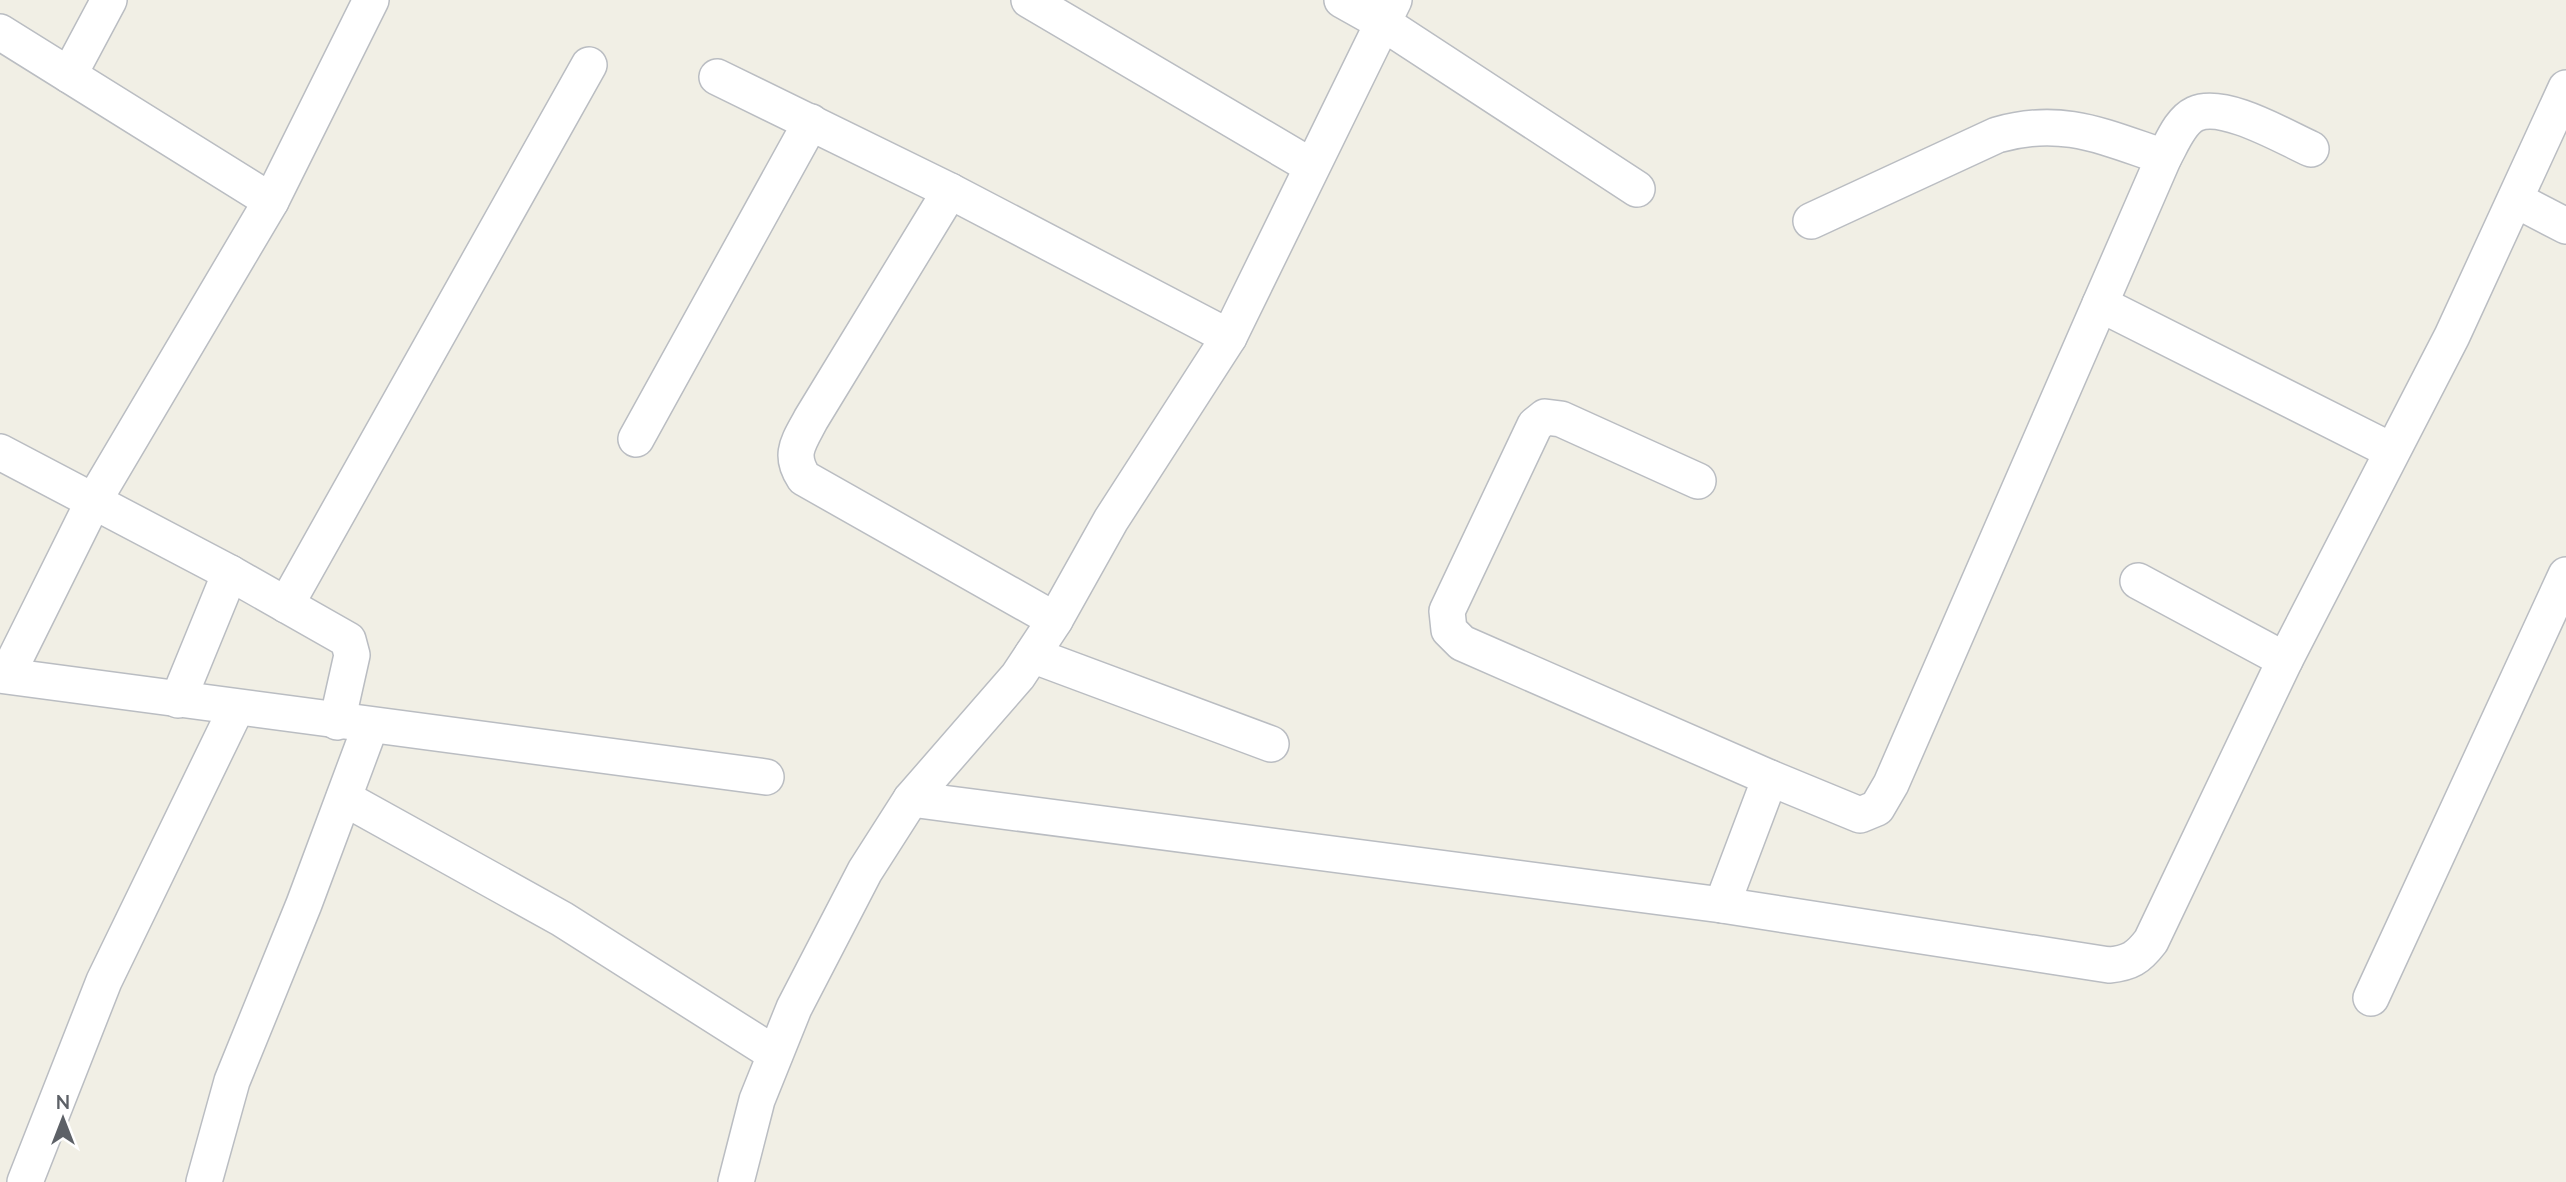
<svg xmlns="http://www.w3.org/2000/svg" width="2566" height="1182" viewBox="0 0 2566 1182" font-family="Mulish,sans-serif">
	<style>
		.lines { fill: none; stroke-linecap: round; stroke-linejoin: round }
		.minor-casing { stroke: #babdc2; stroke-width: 38 }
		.minor { stroke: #fff; stroke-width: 35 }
	</style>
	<rect width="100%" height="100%" fill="#f1efe5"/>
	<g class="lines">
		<!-- minor casing -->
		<g class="minor-casing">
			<g id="minor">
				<path d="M 1029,0 L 1311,166"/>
				<path d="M 1342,0 L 1383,23 L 1637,189"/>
				<path d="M 0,32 L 271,201"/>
				<path d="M 69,75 L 109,0"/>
				<path d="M 717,77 L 950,191 L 1229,337"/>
				<path d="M 950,191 L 811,419 C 799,442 788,454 804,478 L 1055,620"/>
				<path d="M 2516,200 L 2566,226"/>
				<path d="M 1811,221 L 1997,135 C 2062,116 2104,137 2164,157"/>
				<path d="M 2100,304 L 2392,451"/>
				<path d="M 636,439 L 811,122"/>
				<path d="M 0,452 L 230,573 L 348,640 L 352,655 L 337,722"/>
				<path d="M 1698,481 L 1561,419 L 1545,417 L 1535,425 L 1447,611 L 1449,630 L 1462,643 L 1770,778 L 1722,905"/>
				<path d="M 2138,581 L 2285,660"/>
				<path d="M 286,605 L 589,65"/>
				<path d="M 1032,655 L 1271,744"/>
				<path d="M 0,675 L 766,777"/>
				<path d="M 7,675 L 93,502 L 271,201 L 371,0"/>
				<path d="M 178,700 L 230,573"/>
				<path d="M 1770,778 L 1860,815 L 1877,808 L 1891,784 L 2164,157 C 2172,143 2180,121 2195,114 C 2224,101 2284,137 2311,149"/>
				<path d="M 344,798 L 562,919 L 775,1054"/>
				<path d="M 911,799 L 1722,905 L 2109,965 C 2130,963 2138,958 2151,941 L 2285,660 L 2452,336 L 2566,88"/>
				<path d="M 2371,998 L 2566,575"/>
				<path d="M 25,1182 L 104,981 L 236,709"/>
				<path d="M 204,1182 L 232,1081 L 304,904 L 370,727"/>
				<path d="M 736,1182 L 757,1100 L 794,1008 L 865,871 L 911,799 L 1018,676 L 1055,620 L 1111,520 L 1229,337 L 1394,0"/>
			</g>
		</g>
		<!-- minor -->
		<use href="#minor" class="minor"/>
	</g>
	<!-- north arrow -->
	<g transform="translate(63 1119)" stroke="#ffffff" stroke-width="5" paint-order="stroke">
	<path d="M0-5L12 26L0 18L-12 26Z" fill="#5d6167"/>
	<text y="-10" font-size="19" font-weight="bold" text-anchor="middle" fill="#5d6167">N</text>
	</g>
</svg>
